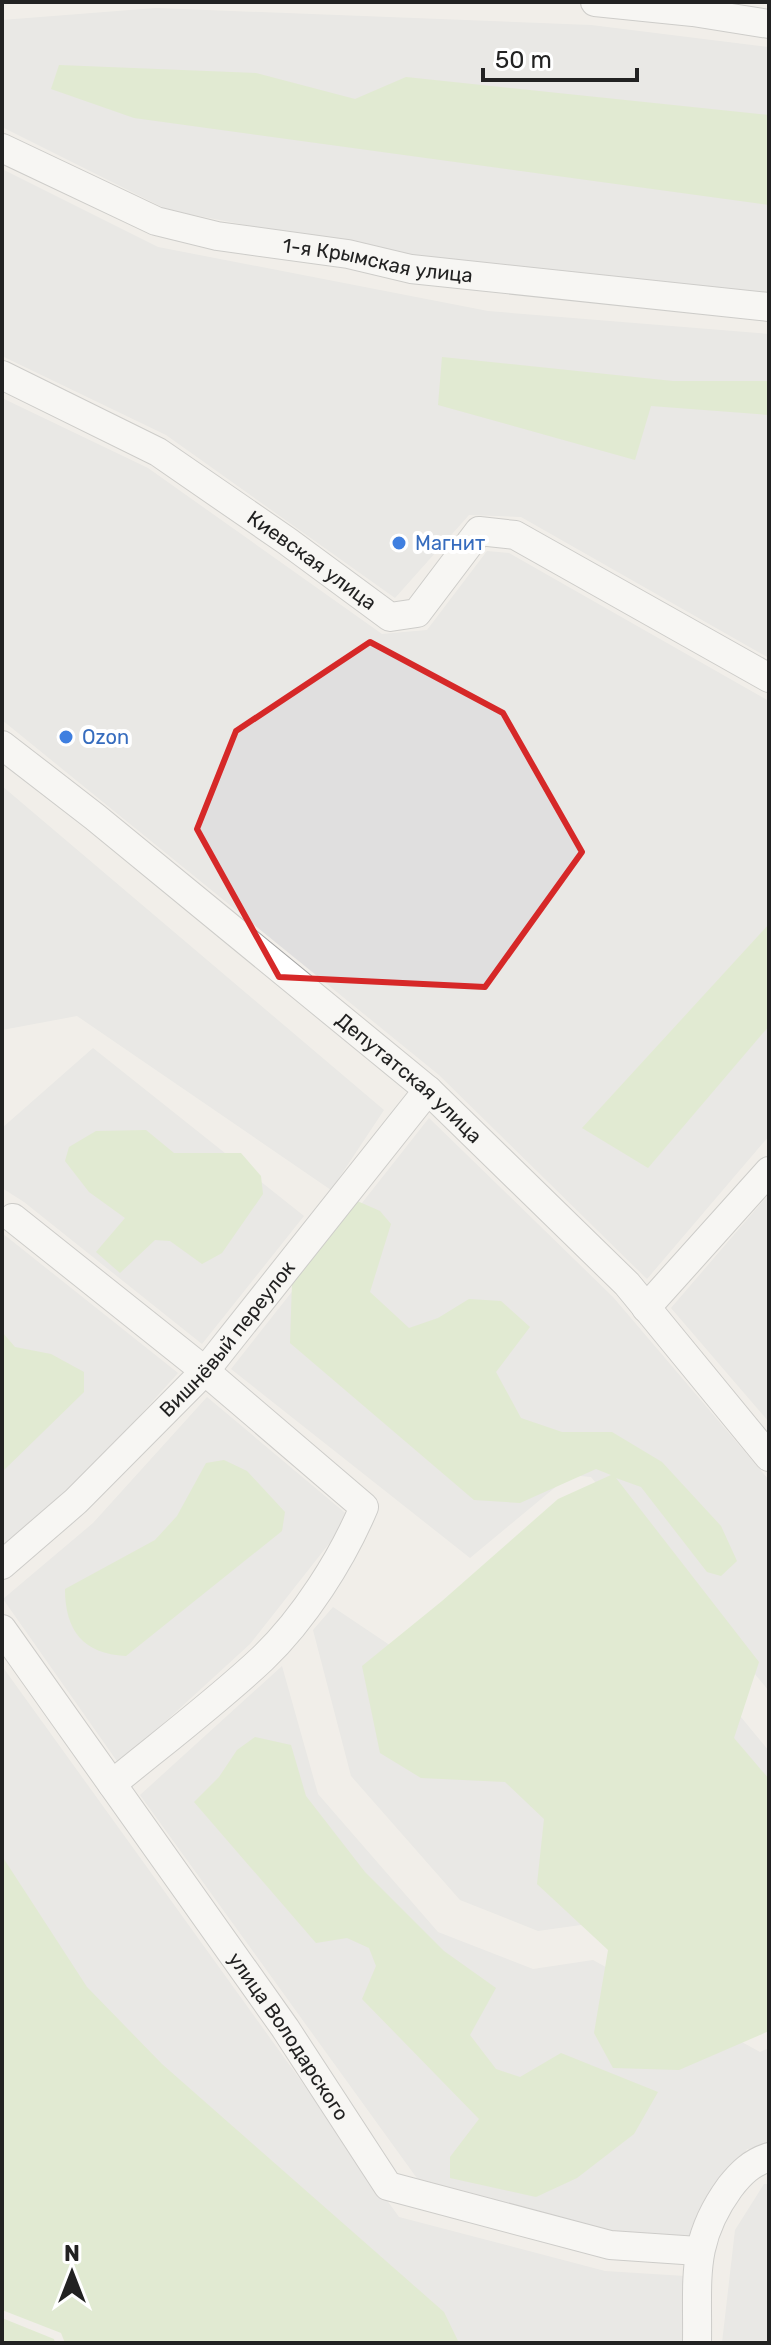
<svg xmlns="http://www.w3.org/2000/svg" width="771" height="2345" viewBox="0 0 771 2345" font-family="Rubik,sans-serif">
	<style>
		.residential { fill: #e0dfdf }
		.grass { fill: #cee5b5 }
		.lines { fill: none; stroke-linecap: round; stroke-linejoin: round }
		.minor-casing { stroke: #a3a3a3; stroke-width: 30 }
		.minor { stroke: #fff; stroke-width: 28 }
		.marked { fill: none; stroke: #d62828; stroke-width: 6; stroke-linejoin: round }
		.shop-dot { fill: #3f7fe0; stroke: #fff; stroke-width: 3 }
		.labels { text-anchor: middle; dominant-baseline: central; stroke-width: 8; stroke-linejoin: round; paint-order: stroke }
		.street-label { font-size: 20px; fill: #222; stroke: #fff }
		.shop-label { font-size: 20px; fill: #366cbe; stroke: #fff; text-anchor: start }
	</style>
	<rect width="100%" height="100%" fill="#f1eee9"/>
	<!-- residential -->
	<g class="residential">
		<path d="M 156,8 L 591,25 L 769,47 L 769,296 L 495,273 L 168,210 L 2,127 L 2,20 Z"/>
		<path d="M 2,169 L 158,247 L 488,311 L 769,334 L 769,658 L 521,517 L 469,515 L 395,598 L 166,435 L 2,356 Z"/>
		<path d="M 2,398 L 148,468 L 382,634 L 427,630 L 487,551 L 509,553 L 769,701 L 769,1136 L 647,1279 L 439,1075 L 2,720 Z"/>
		<path d="M 2,786 L 384,1110 L 331,1190 L 77,1016 L 2,1030 Z"/>
		<path d="M 93,1048 L 304,1216 L 202,1344 L 24,1202 L 2,1188 L 2,1128 Z"/>
		<path d="M 429,1118 L 613,1297 L 769,1480 L 769,1691 L 591,1477 L 570,1475 L 470,1558 L 231,1369 Z"/>
		<path d="M 769,1194 L 769,1422 L 671,1308 Z"/>
		<path d="M 2,1233 L 178,1373 L 66,1497 L 2,1551 Z"/>
		<path d="M 207,1397 L 350,1517 L 250,1644 L 119,1764 L 3,1599 L 93,1523 Z"/>
		<path d="M 577,1518 L 769,1751 L 769,2011 L 602,1922 L 538,1931 L 460,1900 L 351,1776 L 313,1630 L 333,1607 L 403,1654 Z"/>
		<path d="M 2,1666 L 399,2217 L 605,2271 L 685,2276 L 682,2343 L 214,2343 L 2,2088 Z"/>
		<path d="M 282,1666 L 318,1794 L 438,1932 L 533,1969 L 593,1960 L 760,2052 L 769,2048 L 769,2146 L 747,2149 L 692,2239 L 612,2234 L 424,2188 L 140,1795 Z"/>
		<path d="M 764,2184 L 769,2184 L 769,2343 L 722,2343 L 735,2230 Z"/>
	</g>
	<!-- grass -->
	<g class="grass">
		<path d="M 59,65 L 256,73 L 355,99 L 406,77 L 769,115 L 769,205 L 134,118 L 51,89 Z"/>
		<path d="M 442,357 L 673,381 L 769,381 L 769,415 L 651,406 L 635,460 L 438,405 Z"/>
		<path d="M 769,924 L 769,1026 L 648,1168 L 582,1128 Z"/>
		<path d="M 146,1130 L 174,1153 L 241,1153 L 261,1176 L 263,1194 L 222,1253 L 202,1264 L 170,1241 L 155,1240 L 120,1273 L 96,1252 L 125,1218 L 89,1192 L 65,1161 L 69,1147 L 96,1131 Z"/>
		<path d="M 355,1200 L 380,1211 L 391,1224 L 370,1292 L 409,1328 L 438,1318 L 469,1299 L 501,1301 L 530,1327 L 496,1372 L 521,1418 L 562,1432 L 612,1432 L 662,1462 L 721,1526 L 737,1561 L 721,1576 L 707,1572 L 641,1487 L 616,1478 L 759,1662 L 734,1738 L 769,1779 L 769,2031 L 679,2070 L 613,2068 L 594,2033 L 608,1950 L 537,1884 L 544,1819 L 505,1782 L 421,1778 L 380,1753 L 362,1666 L 442,1601 L 558,1499 L 611,1475 L 596,1469 L 520,1503 L 474,1500 L 290,1343 L 292,1283 Z"/>
		<path d="M 2,1332 L 15,1347 L 51,1354 L 84,1372 L 84,1392 L 2,1472 Z"/>
		<path d="M 224,1460 L 247,1471 L 285,1512 L 282,1531 L 126,1656 C 83,1654 65,1630 65,1589 L 155,1540 L 177,1516 L 206,1463 Z"/>
		<path d="M 255,1737 L 291,1745 L 306,1796 L 365,1872 L 444,1951 L 496,1988 L 470,2035 L 496,2069 L 520,2077 L 561,2053 L 658,2092 L 634,2134 L 577,2178 L 536,2197 L 450,2178 L 450,2157 L 479,2119 L 362,1999 L 376,1966 L 369,1948 L 347,1938 L 316,1943 L 194,1802 L 219,1777 L 237,1750 Z"/>
		<path d="M 2,1856 L 87,1987 L 162,2064 L 444,2312 L 459,2343 L 65,2343 L 61,2333 L 2,2310 Z"/>
		<path d="M 2,2318 L 54,2339 L 55,2343 L 2,2343 Z"/>
	</g>
	<g class="lines">
		<!-- minor casing -->
		<g class="minor-casing">
			<g id="minor">
				<path d="M 595,2 L 693,12 L 769,24"/>
				<path id="s1" d="M 2,148 L 156,221 L 217,236 L 348,254 L 411,269 L 769,307"/>
				<path id="s2" d="M 2,375 L 158,452 L 287,541 L 390,617 L 417,613 L 479,531 L 515,535 L 769,678"/>
				<path id="s3" d="M 2,745 L 95,817 L 428,1090 L 627,1284 L 769,1457"/>
				<path d="M 13,1218 L 205,1371 L 364,1507 C 342,1559 304,1619 262,1659 C 215,1703 162,1743 112,1784"/>
				<path d="M 646,1308 L 769,1171"/>
				<path id="s4" d="M 2,1565 L 76,1501 L 205,1371 L 428,1090"/>
				<path id="s5" d="M 2,1629 L 285,2028 L 388,2186 L 610,2245 L 698,2251"/>
				<path d="M 697,2343 C 698,2279 690,2242 730,2187 C 741,2173 751,2163 769,2157"/>
			</g>
		</g>
		<!-- minor -->
		<use href="#minor" class="minor"/>
	</g>
	<!-- marked area -->
	<path d="M0 0H771V2345H0ZM 370,642 L 503,713 L 582,852 L 485,987 L 279,977 L 197,829 L 236,731 Z" fill="#f1eee9" fill-opacity=".55" fill-rule="evenodd"/>
	<path class="marked" d="M 370,642 L 503,713 L 582,852 L 485,987 L 279,977 L 197,829 L 236,731 Z"/>
	<!-- markers -->
	<g class="shop-dot">
		<circle cx="399" cy="543" r="8"/>
		<circle cx="66" cy="737" r="8"/>
	</g>
	<g class="labels">
		<!-- street labels -->
		<g class="street-label">
			<text stroke="none"><textPath href="#s1" startOffset="396">1-я Крымская улица</textPath></text>
			<text stroke="none"><textPath href="#s2" startOffset="362">Киевская улица</textPath></text>
			<text stroke="none"><textPath href="#s3" startOffset="526">Депутатская улица</textPath></text>
			<text stroke="none"><textPath href="#s4" startOffset="320">Вишнёвый переулок</textPath></text>
			<text stroke="none"><textPath href="#s5" startOffset="498">улица Володарского</textPath></text>
		</g>
		<!-- shop labels -->
		<g class="shop-label">
			<text x="415" y="543">Магнит</text>
			<text x="82" y="737">Ozon</text>
		</g>
	</g>
	<!-- border -->
	<rect width="771" height="2345" fill="none" stroke="#222222" stroke-width="8"/>
	<!-- north arrow -->
	<g transform="translate(72 2273)" stroke="#ffffff" stroke-width="6" paint-order="stroke">
	<path d="M0-6L14 30L0 20L-14 30Z" fill="#222222"/>
	<text y="-12" font-size="22" font-weight="bold" text-anchor="middle" fill="#222222">N</text>
	</g>
	<!-- scale -->
	<path d="M483 68v12h154v-12" fill="none" stroke="#222222" stroke-width="4"/>
	<text x="495" y="68" font-size="24" fill="#222222" stroke="#ffffff" stroke-width="6" paint-order="stroke">50 m</text>
</svg>
